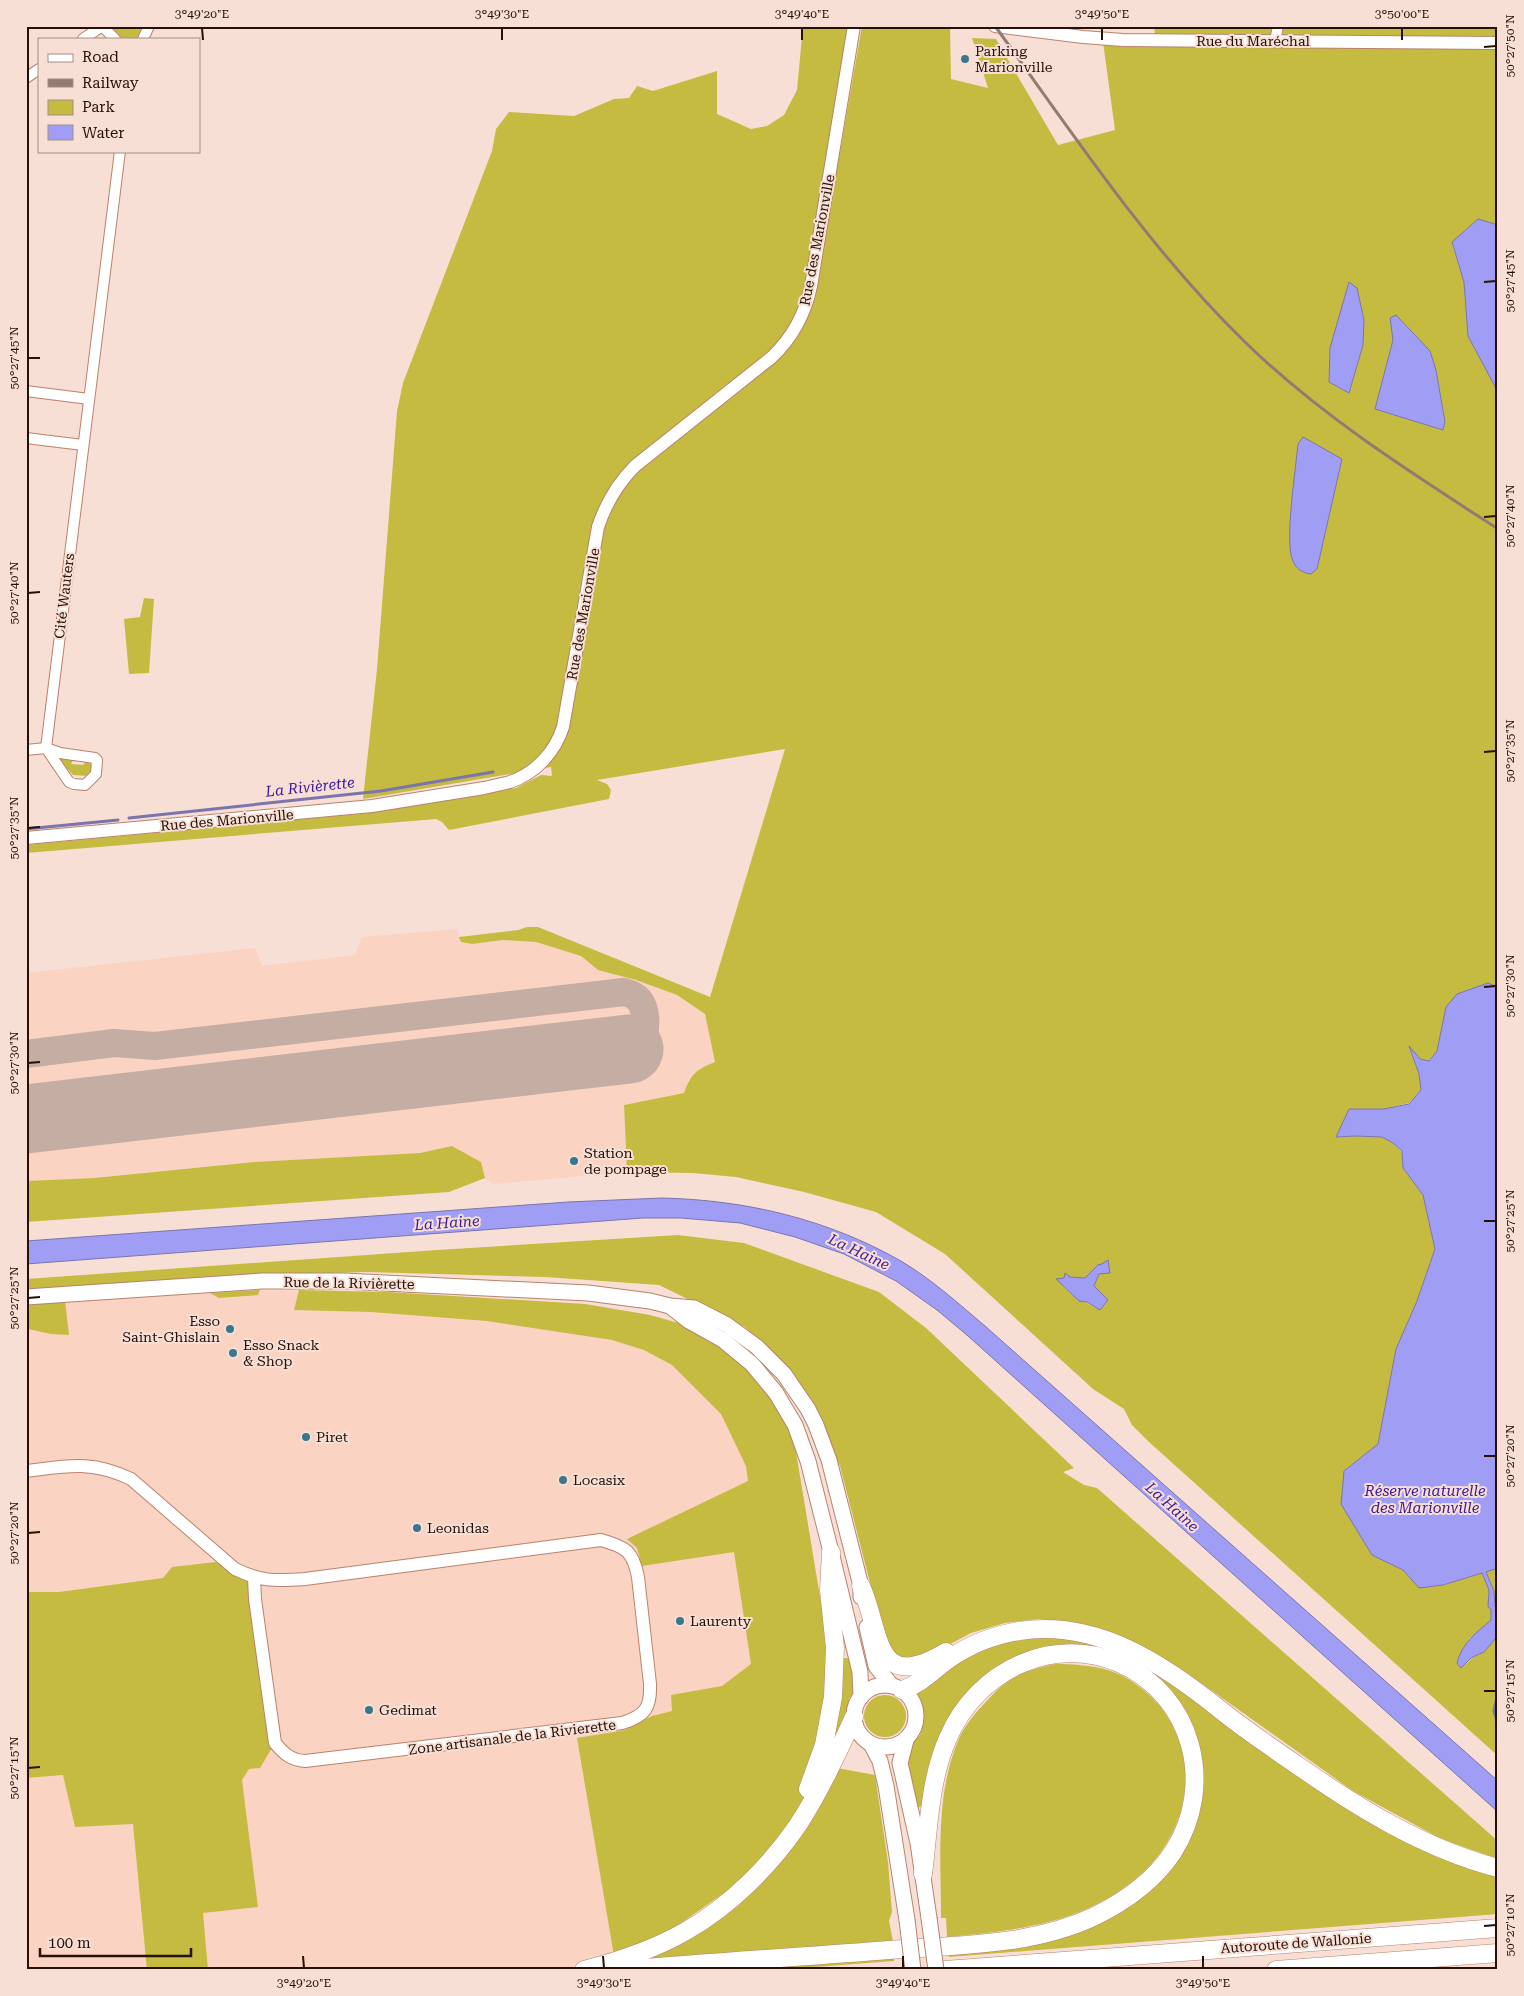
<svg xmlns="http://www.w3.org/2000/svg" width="1524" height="1996" viewBox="0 0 1524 1996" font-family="'Roboto Serif',serif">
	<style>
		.built { fill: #fbd3c2 }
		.green { fill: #c6bb41; fill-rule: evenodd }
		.water { fill: #a09ef4; stroke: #7b74ad }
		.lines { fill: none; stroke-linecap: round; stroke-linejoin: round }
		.stream { stroke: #7b74ad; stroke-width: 3 }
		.taxiway { stroke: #c4aea4; stroke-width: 28 }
		.runway { stroke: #c4aea4; stroke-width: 69 }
		.minor-casing { stroke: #b9826b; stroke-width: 12 }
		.tertiary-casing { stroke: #b9826b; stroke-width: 14 }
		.primary-casing { stroke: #b9826b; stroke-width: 17 }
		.motorway-casing { stroke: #b9826b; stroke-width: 19 }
		.minor { stroke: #fff; stroke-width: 10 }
		.tertiary { stroke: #fff; stroke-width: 12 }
		.primary { stroke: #fff; stroke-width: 15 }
		.motorway { stroke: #fff; stroke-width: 18 }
		.rail { stroke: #927c72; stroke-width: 3 }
		.primary-bridge-casing { stroke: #b9826b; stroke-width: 17; stroke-linecap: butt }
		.primary-bridge { stroke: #fff; stroke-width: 15 }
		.ticks { fill: none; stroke: #261108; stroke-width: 2 }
		.poi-dot { fill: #39778d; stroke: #f7dfd5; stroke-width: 2 }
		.labels { text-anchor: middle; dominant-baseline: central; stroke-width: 4; stroke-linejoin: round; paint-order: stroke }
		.street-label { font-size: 14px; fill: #261108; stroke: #f7dfd5 }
		.poi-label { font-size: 14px; fill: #261108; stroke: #f7dfd5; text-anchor: start }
		.water-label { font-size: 15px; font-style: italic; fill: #391996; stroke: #f7dfd5 }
		.neatline { fill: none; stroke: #261108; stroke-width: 2 }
		.ticks-label { font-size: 12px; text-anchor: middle; fill: #261108 }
	</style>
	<rect width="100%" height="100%" fill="#f7dfd5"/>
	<!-- built -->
	<g class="built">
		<path d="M 458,929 L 459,937 L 462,942 L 472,944 L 503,940 L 536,942 L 581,956 L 598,970 L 636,980 L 677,995 L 705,1014 L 715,1062 L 700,1068 L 690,1076 L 684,1093 L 624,1105 L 627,1172 L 493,1184 L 485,1178 L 481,1162 L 452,1146 L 420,1153 L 254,1162 L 94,1178 L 26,1181 L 26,973 L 255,948 L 262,966 L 355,955 L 362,937 Z"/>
		<path d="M 260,1290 L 387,1292 L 585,1304 L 650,1315 L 784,1416 L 794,1440 L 823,1615 L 730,1889 L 702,1907 L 614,1956 L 559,1970 L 26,1970 L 26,1304 Z"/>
	</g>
	<!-- green -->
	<g class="green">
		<path d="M 110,26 L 145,26 L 138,39 L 122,39 Z"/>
		<path d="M 803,26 L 848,26 L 829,154 L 840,152 L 862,26 L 950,26 L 951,79 L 988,88 L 972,38 L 996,39 L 1058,145 L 1115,130 L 1103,42 L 1498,46 L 1498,225 L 1478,219 L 1452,243 L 1464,282 L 1468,336 L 1498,392 L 1498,987 L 1488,983 L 1441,1035 L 1437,1051 L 1429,1061 L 1420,1059 L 1409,1047 L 1419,1074 L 1421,1090 L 1409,1103 L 1384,1109 L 1349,1109 L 1337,1137 L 1356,1136 L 1382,1137 L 1393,1143 L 1402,1152 L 1403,1168 L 1423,1195 L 1435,1249 L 1417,1301 L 1396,1349 L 1378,1444 L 1344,1471 L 1372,1555 L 1403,1570 L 1419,1588 L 1443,1585 L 1482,1573 L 1489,1590 L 1488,1607 L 1491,1609 L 1492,1620 L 1469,1639 L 1466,1664 L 1471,1659 L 1484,1652 L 1498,1634 L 1498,1756 L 1149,1442 L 1132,1425 L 1124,1409 L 1093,1389 L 945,1254 L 876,1212 L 804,1192 L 736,1177 L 693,1173 L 627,1172 L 624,1105 L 684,1093 C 691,1074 695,1070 715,1062 L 705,1014 L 677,995 L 636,980 L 598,970 L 581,956 L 536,942 L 503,940 L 472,944 L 461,942 L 459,937 L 518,930 L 527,927 L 538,927 L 710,997 L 785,749 L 597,780 L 607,784 L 611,790 L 609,799 L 449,830 L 442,822 L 436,819 L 26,853 L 26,845 L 369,813 L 516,788 L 541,775 L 552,776 L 551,767 L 363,799 L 377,669 L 397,411 L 403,383 L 492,151 L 496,129 L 509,112 L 574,116 L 614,99 L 629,98 L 637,86 L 653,91 L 717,71 L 717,114 L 751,129 L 767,126 L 784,115 L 797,90 ZM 1393,340 L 1436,370 L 1445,422 L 1443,430 L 1375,409 ZM 1363,345 L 1349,393 L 1329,382 L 1330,348 ZM 1099,1264 L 1105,1272 L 1098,1274 L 1094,1286 L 1108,1300 L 1100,1310 C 1084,1301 1068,1295 1057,1279 L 1070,1277 L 1085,1278 Z"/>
		<path d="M 1154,26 L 1274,26 L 1272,36 L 1155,35 Z"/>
		<path d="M 1281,26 L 1498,28 L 1498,37 L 1283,36 Z"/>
		<path d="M 144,598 L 154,599 L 149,673 L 129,674 L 124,619 L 140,617 Z"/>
		<path d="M 61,757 L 74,759 L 71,764 L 83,765 L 86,761 C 92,762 93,765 94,770 L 87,776 L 73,775 L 59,760 Z"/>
		<path d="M 452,1146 L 481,1162 L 485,1178 L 449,1192 L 26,1222 L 26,1181 L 94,1178 L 254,1162 L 420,1153 Z"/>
		<path d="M 678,1235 L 744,1243 L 879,1292 L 926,1328 L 1074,1468 L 1063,1472 L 1084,1485 L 1097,1488 L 1498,1841 L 1498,1852 L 1495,1858 L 1441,1839 L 1353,1791 L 1184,1671 L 1147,1649 L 1111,1633 L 1073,1622 L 1038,1619 L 1005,1623 L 971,1633 L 922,1659 L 899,1658 L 885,1641 L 840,1466 L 804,1389 L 745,1327 L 659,1285 L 545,1277 L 365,1272 L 265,1275 L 26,1289 L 26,1279 L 437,1250 Z"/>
		<path d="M 260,1290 L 258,1295 L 219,1298 L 210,1293 Z"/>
		<path d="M 299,1290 L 387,1292 L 585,1304 L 650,1315 L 693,1327 L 743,1361 L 765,1385 L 784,1416 L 794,1440 L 823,1615 L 843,1658 L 850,1658 L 855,1681 L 854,1691 L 849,1699 L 845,1719 L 826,1766 L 875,1775 L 888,1862 L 892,1912 L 889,1921 L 893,1941 L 648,1959 L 647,1958 L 730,1889 L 668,1932 L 614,1956 L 577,1738 L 625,1730 L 652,1716 L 672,1711 L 671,1695 L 722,1686 L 751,1664 L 734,1552 L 642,1566 L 637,1548 L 627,1539 L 748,1481 L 746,1466 L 721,1414 L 672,1365 L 644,1350 L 612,1340 L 487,1321 L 371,1312 L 294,1310 Z"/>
		<path d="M 65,1301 L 69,1335 L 51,1334 L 28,1329 L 26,1330 L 26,1304 Z"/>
		<path d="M 216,1562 L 255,1584 L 275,1743 L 260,1768 L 249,1769 L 242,1780 L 258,1907 L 203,1913 L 208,1970 L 147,1970 L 133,1824 L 75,1827 L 63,1775 L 26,1778 L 26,1592 L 59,1592 L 163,1578 L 172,1567 Z"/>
		<path d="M 1498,1568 L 1498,1609 L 1495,1607 L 1494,1591 L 1486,1572 Z"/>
		<path d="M 1055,1636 L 1106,1648 L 1161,1675 L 1274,1755 L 1498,1875 L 1498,1914 L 949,1957 L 948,1951 L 1004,1946 L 1141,1894 L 1200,1792 L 1168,1693 L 1078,1649 L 978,1687 L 924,1806 L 915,1808 L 906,1769 L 909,1747 L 920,1735 L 924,1721 L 922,1703 L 917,1692 C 945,1671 981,1644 1016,1639 C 1029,1637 1043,1637 1055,1636 Z"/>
		<path d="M 1055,1664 C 1073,1664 1090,1665 1108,1670 C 1128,1676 1147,1691 1160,1706 C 1204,1762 1188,1838 1133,1881 C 1080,1924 1013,1931 947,1937 L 946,1918 L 941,1918 C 941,1859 935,1796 958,1741 C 963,1728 974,1714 984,1704 C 993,1694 1003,1683 1015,1677 C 1027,1670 1042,1667 1055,1664 Z"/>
		<circle cx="885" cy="1716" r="21"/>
		<path d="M 894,1955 L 894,1961 L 775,1970 L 692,1970 Z"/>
	</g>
	<!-- water -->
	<g class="water">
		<path d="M 1478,219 L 1498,225 L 1498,392 L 1468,336 L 1464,282 L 1452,242 Z"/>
		<path d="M 1349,282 L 1357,288 L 1364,320 L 1363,345 L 1349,393 L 1329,382 L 1330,348 Z"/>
		<path d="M 1396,315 L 1430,351 L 1436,370 L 1445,422 L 1443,430 L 1375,409 L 1393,340 L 1390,318 Z"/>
		<path d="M 1303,437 L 1342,459 L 1317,569 L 1311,574 C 1303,573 1296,569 1293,561 C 1284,544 1296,467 1298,444 Z"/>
		<path d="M 1488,983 L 1498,987 L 1498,1568 L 1486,1572 L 1494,1591 L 1495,1607 L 1498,1609 L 1498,1634 L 1495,1639 L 1484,1652 L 1471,1658 L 1461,1668 L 1457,1663 C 1462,1643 1476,1633 1491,1620 L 1491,1609 L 1488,1607 L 1489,1590 L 1482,1573 L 1443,1585 L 1419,1588 L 1403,1570 L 1372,1555 L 1341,1504 L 1344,1471 L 1378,1444 L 1396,1349 L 1417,1301 L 1435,1249 L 1423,1195 L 1403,1168 L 1402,1151 L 1393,1143 L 1382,1137 L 1356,1136 L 1336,1137 L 1349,1109 L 1384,1109 L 1409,1104 L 1421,1090 L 1419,1074 L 1409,1046 L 1420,1059 L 1429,1061 L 1437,1051 L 1446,1007 L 1457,994 Z"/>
		<path d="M 662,1198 C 746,1200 827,1219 901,1261 C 931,1279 958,1303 985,1326 L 1498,1781 L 1498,1812 L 968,1336 L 937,1310 L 896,1281 L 844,1254 L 795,1237 L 740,1223 L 681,1218 L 643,1218 L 26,1264 L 26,1241 L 568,1202 Z"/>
		<path d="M 1108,1260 L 1110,1273 L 1099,1274 L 1094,1286 L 1108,1300 L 1100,1310 L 1087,1302 L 1079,1301 L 1056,1279 L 1064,1278 L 1065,1273 L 1070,1277 L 1085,1278 L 1099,1264 L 1100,1265 Z"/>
	</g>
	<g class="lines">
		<!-- stream -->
		<g class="stream">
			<path d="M 129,818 L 381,791 L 493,772"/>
			<path d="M 26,829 L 118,820"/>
			<path d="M 1497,1697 L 1494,1711 L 1498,1724"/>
		</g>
		<!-- taxiway -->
		<path class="taxiway" d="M 26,1054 L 114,1043 L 155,1046 L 624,992 C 630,994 635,995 639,1000 C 647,1010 648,1032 639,1043 C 637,1046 632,1047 629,1049"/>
		<!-- runway -->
		<path class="runway" d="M 26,1119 L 629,1049"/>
		<!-- minor casing -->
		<g class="minor-casing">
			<g id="minor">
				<path d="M 102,26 L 115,39"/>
				<path d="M 83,39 L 102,26"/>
				<path d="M 143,39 L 149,26"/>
				<path d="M 1275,41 L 1278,26"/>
				<path d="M 26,78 L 39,69"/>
				<path d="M 26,391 L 89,399"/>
				<path d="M 26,438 L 83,445"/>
				<path d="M 26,750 L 46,748 L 60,753 L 95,758 L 97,760 L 96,774 L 85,785 L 74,784 L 69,782 L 46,748 L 120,151"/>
			</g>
		</g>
		<!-- tertiary casing -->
		<g class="tertiary-casing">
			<g id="tertiary">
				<path d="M 995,26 L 1083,37 L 1123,40 L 1498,43"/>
				<path d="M 26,838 L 372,806 L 484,788 L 510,782 C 536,773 555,752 563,727 L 598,527 C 606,503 617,484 635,466 L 772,357 C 793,337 805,315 811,286 L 854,26"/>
				<path d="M 26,1471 C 68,1466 92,1460 131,1479 L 235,1569 C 262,1582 276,1581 305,1579 L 601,1540 C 626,1547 633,1551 638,1577 L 650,1684 C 651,1708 645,1716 622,1723 L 305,1761 C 291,1760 284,1754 275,1743 L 255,1599 L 254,1578"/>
			</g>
		</g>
		<!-- primary casing -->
		<g class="primary-casing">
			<g id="primary">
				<path d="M 26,1297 L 262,1281 L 344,1281 L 588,1293 L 650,1301 L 670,1306 L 694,1308 L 727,1325 L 757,1347 L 784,1374 L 808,1409 L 816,1425 L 829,1460 L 861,1586 L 861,1597"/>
				<path d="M 670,1306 L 689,1321 L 723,1340 L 752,1364 L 776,1393 L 795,1425 L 808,1461 L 831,1552 L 860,1672 L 861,1697"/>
				<path d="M 867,1627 L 876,1666 L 891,1685"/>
				<circle cx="885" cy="1716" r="31"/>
				<path d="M 906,1740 L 900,1763 L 918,1843 L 929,1918"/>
				<path d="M 871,1744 L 880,1761 L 886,1786 L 907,1920"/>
			</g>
		</g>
		<!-- motorway casing -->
		<g class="motorway-casing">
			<g id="motorway">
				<path d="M 861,1586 C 882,1633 873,1695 946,1652"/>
				<path d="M 902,1690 C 923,1683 932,1671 949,1659 C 969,1645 995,1635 1019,1631 C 1098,1619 1165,1665 1223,1712 C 1247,1731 1272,1748 1297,1765 C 1358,1808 1425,1849 1498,1868"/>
				<path d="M 808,1789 L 824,1745 L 833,1697 L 835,1648 L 829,1590 L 831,1552"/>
				<path d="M 584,1970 C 619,1961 655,1949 686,1931 C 730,1906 770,1866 798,1825 C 820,1791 837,1754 854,1717"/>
				<path d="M 625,1970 C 713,1962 801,1957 889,1950 C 958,1945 1030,1946 1093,1917 C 1124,1902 1154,1881 1173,1852 C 1216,1785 1193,1695 1119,1663 C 1089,1650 1053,1650 1023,1663 C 989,1677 962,1705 948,1738 C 929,1781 929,1828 923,1874"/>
				<path d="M 945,1970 L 1498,1928"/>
				<path d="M 1276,1970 L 1498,1953"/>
			</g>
		</g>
		<!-- minor -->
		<use href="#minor" class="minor"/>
		<!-- tertiary -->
		<use href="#tertiary" class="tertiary"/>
		<!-- primary -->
		<use href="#primary" class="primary"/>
		<!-- motorway -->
		<use href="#motorway" class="motorway"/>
		<!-- rail -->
		<path class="rail" d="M 995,26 C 1074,135 1149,249 1246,343 C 1321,416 1410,472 1498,529"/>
		<!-- primary-bridge casing -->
		<g class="primary-bridge-casing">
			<g id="primary-bridge">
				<path d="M 929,1918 L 936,1970"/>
				<path d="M 907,1920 L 913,1970"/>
			</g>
		</g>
		<!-- primary-bridge -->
		<use href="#primary-bridge" class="primary-bridge"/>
	</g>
	<!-- ticks -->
	<path class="ticks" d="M 202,28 L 203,40M 502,28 L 502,40M 802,28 L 802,40M 1102,28 L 1102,40M 1402,28 L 1402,40M 1484,47 L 1496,46M 1484,282 L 1496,281M 28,358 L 40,358M 1484,517 L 1496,516M 28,593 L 40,592M 1484,752 L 1496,751M 28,828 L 40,827M 1484,987 L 1496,986M 28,1063 L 40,1062M 1484,1221 L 1496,1221M 28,1298 L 40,1297M 1484,1456 L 1496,1456M 28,1533 L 40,1532M 1484,1691 L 1496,1691M 28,1768 L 40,1767M 1484,1926 L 1496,1925M 303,1956 L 304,1968M 603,1956 L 604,1968M 903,1956 L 903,1968M 1203,1956 L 1203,1968"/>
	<!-- markers -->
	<g class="poi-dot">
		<circle cx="965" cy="59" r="5"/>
		<circle cx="574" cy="1161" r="5"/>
		<circle cx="230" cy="1329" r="5"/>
		<circle cx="233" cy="1353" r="5"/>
		<circle cx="306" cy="1437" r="5"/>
		<circle cx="563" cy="1480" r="5"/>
		<circle cx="417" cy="1528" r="5"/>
		<circle cx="680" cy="1621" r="5"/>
		<circle cx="369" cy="1710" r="5"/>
	</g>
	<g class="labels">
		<!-- street labels -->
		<g class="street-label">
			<text x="1253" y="41">Rue du Maréchal</text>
			<text transform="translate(817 240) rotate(-79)">Rue des Marionville</text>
			<text transform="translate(64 596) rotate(-83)">Cité Wauters</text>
			<text transform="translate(583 614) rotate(-80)">Rue des Marionville</text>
			<text transform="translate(227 820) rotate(-5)">Rue des Marionville</text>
			<text transform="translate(349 1283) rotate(1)">Rue de la Rivièrette</text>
			<text transform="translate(512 1737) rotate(-7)">Zone artisanale de la Rivierette</text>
			<text transform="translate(1296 1943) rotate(-4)">Autoroute de Wallonie</text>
		</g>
		<!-- poi labels -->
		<g class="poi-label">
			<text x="975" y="51">Parking<tspan x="975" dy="16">Marionville</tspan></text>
			<text x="584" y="1153">Station<tspan x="584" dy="16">de pompage</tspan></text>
			<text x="220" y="1321" text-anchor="end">Esso<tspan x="220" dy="16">Saint-Ghislain</tspan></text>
			<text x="243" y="1345">Esso Snack<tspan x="243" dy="16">&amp; Shop</tspan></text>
			<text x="316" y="1437">Piret</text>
			<text x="573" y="1480">Locasix</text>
			<text x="427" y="1528">Leonidas</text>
			<text x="690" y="1621">Laurenty</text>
			<text x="379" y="1710">Gedimat</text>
		</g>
		<!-- water labels -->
		<g class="water-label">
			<text transform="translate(310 787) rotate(-6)">La Rivièrette</text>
			<text transform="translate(447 1223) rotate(-4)">La Haine</text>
			<text transform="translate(859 1252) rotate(25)">La Haine</text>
			<text x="1425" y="1491">Réserve naturelle<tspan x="1425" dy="17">des Marionville</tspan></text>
			<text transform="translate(1172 1507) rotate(42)">La Haine</text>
		</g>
	</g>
	<!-- border -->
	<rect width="1524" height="1996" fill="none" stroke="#f7dfd5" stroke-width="55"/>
	<!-- legend -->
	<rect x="38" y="38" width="162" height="115" fill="#f7dfd5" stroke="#a38d83"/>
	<rect x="48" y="54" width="25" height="8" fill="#ffffff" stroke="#a38d83"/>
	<text x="82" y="62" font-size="15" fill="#261108">Road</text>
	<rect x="48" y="79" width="25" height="8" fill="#927c72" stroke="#a38d83"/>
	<text x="82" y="88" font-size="15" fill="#261108">Railway</text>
	<rect x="48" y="100" width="25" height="15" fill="#c6bb41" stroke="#a38d83"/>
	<text x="82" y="112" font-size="15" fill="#261108">Park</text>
	<rect x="48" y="125" width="25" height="15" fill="#a09ef4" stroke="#a38d83"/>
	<text x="82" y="138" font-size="15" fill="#261108">Water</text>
	<!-- scale -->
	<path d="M40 1948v8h151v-8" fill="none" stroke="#261108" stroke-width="2.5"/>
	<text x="48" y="1948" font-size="15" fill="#261108" stroke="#f7dfd5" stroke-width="4" paint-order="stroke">100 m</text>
	<rect x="28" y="28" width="1468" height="1940" class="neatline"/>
	<g class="ticks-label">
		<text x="202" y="18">3°49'20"E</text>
		<text x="502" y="18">3°49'30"E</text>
		<text x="802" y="18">3°49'40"E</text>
		<text x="1102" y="18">3°49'50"E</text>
		<text x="1402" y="18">3°50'00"E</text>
		<text transform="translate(1510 46) rotate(-90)" y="4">50°27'50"N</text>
		<text transform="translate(1510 281) rotate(-90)" y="4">50°27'45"N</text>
		<text transform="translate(14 358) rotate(-90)" y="4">50°27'45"N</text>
		<text transform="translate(1510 516) rotate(-90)" y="4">50°27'40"N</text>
		<text transform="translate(14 593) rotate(-90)" y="4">50°27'40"N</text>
		<text transform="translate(1510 751) rotate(-90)" y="4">50°27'35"N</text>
		<text transform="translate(14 828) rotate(-90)" y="4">50°27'35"N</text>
		<text transform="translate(1510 986) rotate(-90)" y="4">50°27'30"N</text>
		<text transform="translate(14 1063) rotate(-90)" y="4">50°27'30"N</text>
		<text transform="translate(1510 1221) rotate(-90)" y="4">50°27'25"N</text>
		<text transform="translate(14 1298) rotate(-90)" y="4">50°27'25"N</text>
		<text transform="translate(1510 1456) rotate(-90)" y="4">50°27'20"N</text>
		<text transform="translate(14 1533) rotate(-90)" y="4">50°27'20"N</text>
		<text transform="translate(1510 1691) rotate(-90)" y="4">50°27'15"N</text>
		<text transform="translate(14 1768) rotate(-90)" y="4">50°27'15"N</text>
		<text transform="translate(1510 1925) rotate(-90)" y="4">50°27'10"N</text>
		<text x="304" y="1987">3°49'20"E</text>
		<text x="604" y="1987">3°49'30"E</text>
		<text x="903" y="1987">3°49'40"E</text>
		<text x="1203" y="1987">3°49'50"E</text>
	</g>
</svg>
